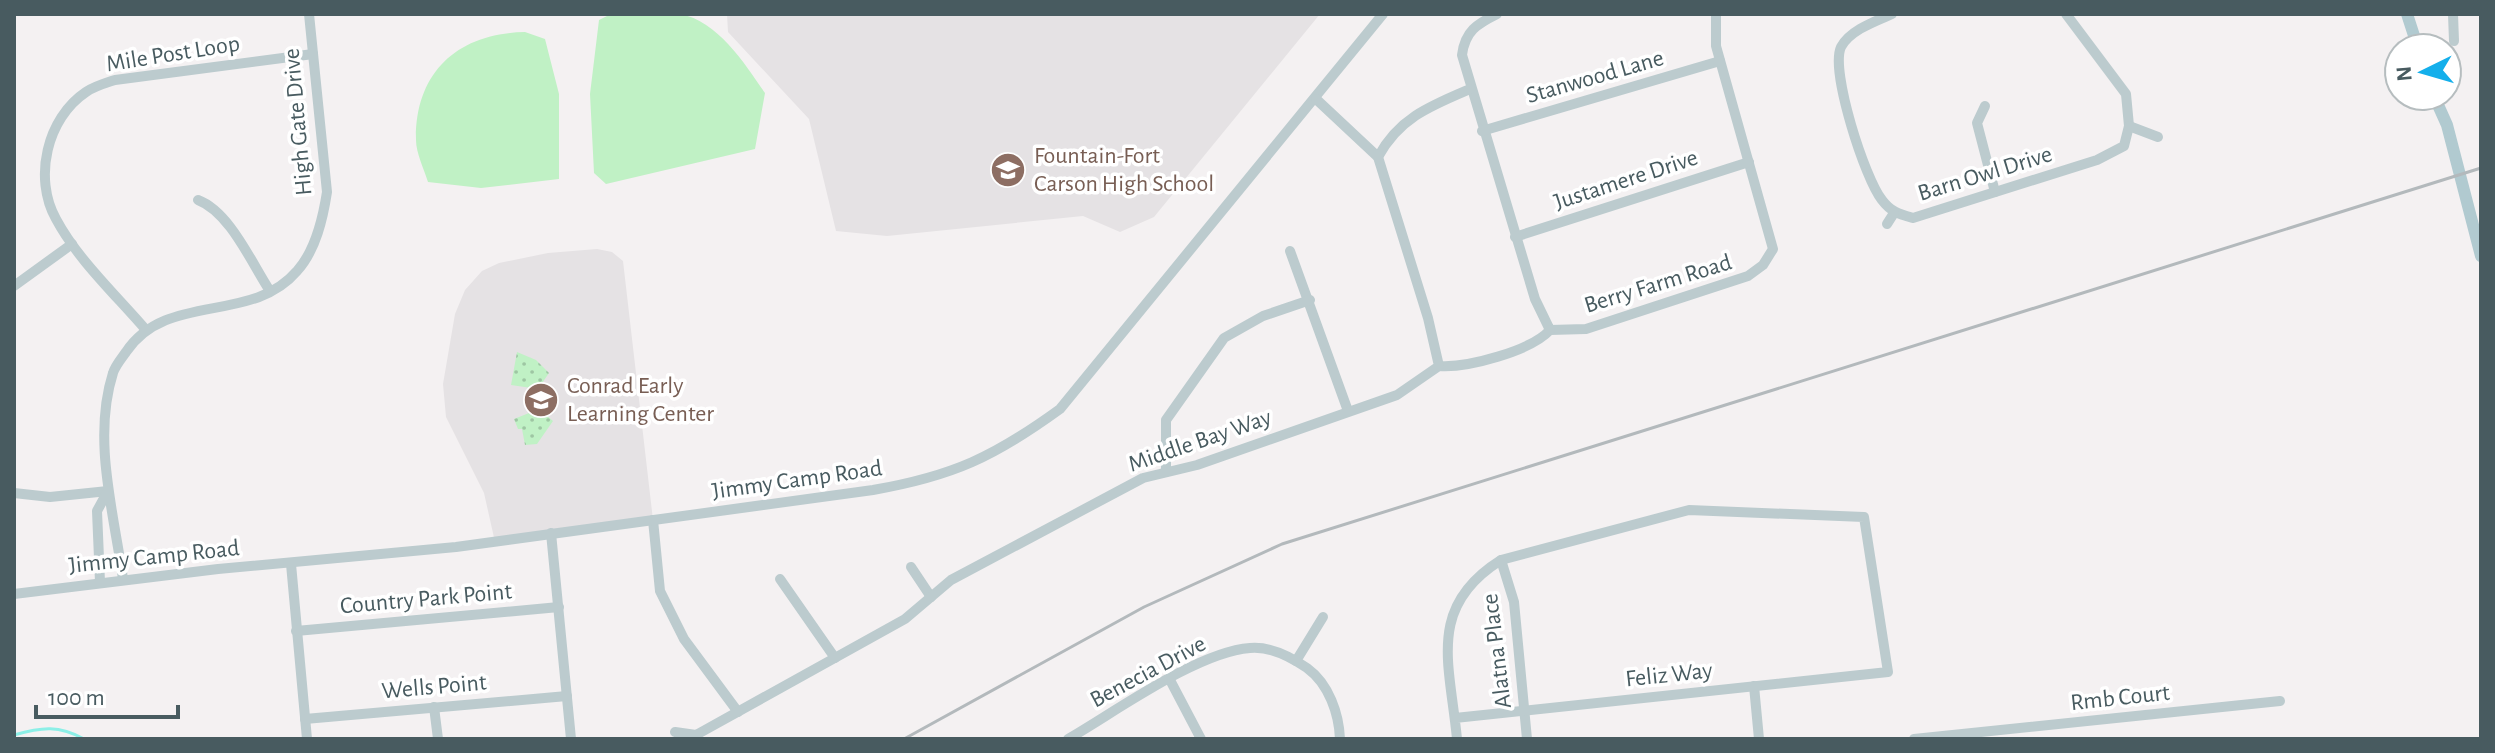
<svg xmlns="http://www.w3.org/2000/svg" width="2495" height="753" viewBox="0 0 2495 753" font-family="'Alegreya Sans',sans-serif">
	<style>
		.education { fill: #e5e2e4 }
		.green { fill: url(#green-dots) }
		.pitch { fill: #c0f1c5 }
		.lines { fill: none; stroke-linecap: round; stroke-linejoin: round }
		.stream { stroke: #8cefe7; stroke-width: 3 }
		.minor { stroke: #bccbce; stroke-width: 10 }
		.major { stroke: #b1cad0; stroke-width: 12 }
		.rail { stroke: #b3b9bc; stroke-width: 3 }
		.labels { text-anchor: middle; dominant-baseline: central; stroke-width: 7; stroke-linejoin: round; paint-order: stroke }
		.street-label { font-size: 24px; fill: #485b60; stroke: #fff }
		.education-label { font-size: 24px; fill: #785e54; stroke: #fff; text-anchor: start }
	</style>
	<defs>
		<pattern id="green-dots" width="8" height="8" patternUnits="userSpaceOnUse" patternTransform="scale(2)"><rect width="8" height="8" fill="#c0f1c5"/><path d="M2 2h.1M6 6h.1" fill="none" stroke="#9ec6a3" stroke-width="1.8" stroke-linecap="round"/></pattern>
	</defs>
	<rect width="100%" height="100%" fill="#f4f1f2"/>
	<!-- education -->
	<g class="education">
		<path d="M 727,14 L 1320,14 L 1154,217 L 1120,232 L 1083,216 L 887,236 L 836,231 L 809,119 L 728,32 Z"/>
		<path d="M 597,249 L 612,252 L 623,261 L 653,520 L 495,542 L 484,493 L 446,417 L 443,384 L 455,314 L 465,290 L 482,271 L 499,263 L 548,253 Z"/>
	</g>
	<!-- green -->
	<g class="green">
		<path d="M 517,352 L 536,360 L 549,373 L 538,389 L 511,385 Z"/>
		<path d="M 539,409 L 553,421 L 537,444 L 525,445 L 522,429 L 518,429 L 514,419 Z"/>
	</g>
	<!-- pitch -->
	<g class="pitch">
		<path d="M 611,14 C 633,14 659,10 680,14 C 718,21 745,64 765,93 L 755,149 L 606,184 L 594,173 L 590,94 L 599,20 Z"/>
		<path d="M 525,32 L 545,39 L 559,94 L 559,179 L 481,188 L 428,182 C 424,169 416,153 416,140 C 415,72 458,33 525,32 Z"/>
	</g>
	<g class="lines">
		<!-- stream -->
		<path class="stream" d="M 14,735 C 42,727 59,725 84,739"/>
		<!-- minor -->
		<g class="minor">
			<path d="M 1497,14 C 1477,24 1465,31 1462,55 L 1535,299 L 1550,330 L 1586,329 L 1748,276 L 1763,265 L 1773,249 L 1716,46 L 1716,14"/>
			<path d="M 1892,14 C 1876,21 1850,30 1841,47 C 1830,71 1865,179 1882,200 C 1891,212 1899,214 1913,218 L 2097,160 L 2124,146 L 2129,126 L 2126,94 L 2066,14"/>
			<path d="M 2453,14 L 2454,41"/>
			<path d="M 1985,106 L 1977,123 L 1995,192"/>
			<path d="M 2129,126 L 2158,137"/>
			<path d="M 1482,131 L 1720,61"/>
			<path d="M 1378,157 C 1399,118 1430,106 1470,89"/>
			<path d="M 198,200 C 230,212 252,264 270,291"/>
			<path d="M 1887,224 L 1894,213"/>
			<path d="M 1515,237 L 1749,162"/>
			<path d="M 1290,251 L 1348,411"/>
			<path d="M 14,286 L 72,244"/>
			<path d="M 146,330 C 116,295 78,260 56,219 C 33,178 47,118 86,92 C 95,86 106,83 115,80 L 313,54"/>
			<path d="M 1439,366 C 1467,368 1531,351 1550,330"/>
			<path d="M 1166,472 L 1166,420 L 1224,338 L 1263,316 L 1310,300"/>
			<path d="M 14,493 L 50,497 L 108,491"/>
			<path d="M 653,520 L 660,591 L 684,639 L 738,712"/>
			<path d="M 551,533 L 571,739"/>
			<path d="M 1501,560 L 1514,602 L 1527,739"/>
			<path d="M 291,564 L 307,739"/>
			<path d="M 911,567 L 931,597"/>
			<path d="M 123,579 C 114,513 92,439 113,373 C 115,366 121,359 126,352 C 167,291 251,325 297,271 C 316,250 323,218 327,192 L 309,14"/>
			<path d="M 780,579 L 835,658"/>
			<path d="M 100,582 L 97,511 L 108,491"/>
			<path d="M 14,594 L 218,569 L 456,547 L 873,490 C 953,476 994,457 1060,409 L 1383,14"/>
			<path d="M 296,631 L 559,607"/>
			<path d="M 1296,661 L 1323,617"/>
			<path d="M 1170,680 L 1201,739"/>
			<path d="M 1754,686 L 1759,739"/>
			<path d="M 434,707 L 438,739"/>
			<path d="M 1455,718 L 1888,672 L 1864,517 L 1689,510 L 1501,560 C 1426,607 1450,664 1457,739"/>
			<path d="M 305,719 L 567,696"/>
			<path d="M 675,732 L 696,735 L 905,619 L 951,580 L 1143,478 L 1197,465 L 1397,395 L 1439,366 L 1428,318 L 1378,157 L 1316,99"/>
			<path d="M 1068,739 C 1115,712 1197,652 1250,648 C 1271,646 1291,657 1307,668 C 1329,684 1339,714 1340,739"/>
			<path d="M 1914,739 L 2280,701"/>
		</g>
		<!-- major -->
		<g class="major">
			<path d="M 2407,14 L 2418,48"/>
			<path d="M 2434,96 L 2447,125 L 2481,256"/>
		</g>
		<!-- rail -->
		<path class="rail" d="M 904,739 L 1144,607 L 1282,544 L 2481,168"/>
	</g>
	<!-- icons -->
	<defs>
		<g id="school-disc" transform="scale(1.8)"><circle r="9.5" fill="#8d6e63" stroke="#fff"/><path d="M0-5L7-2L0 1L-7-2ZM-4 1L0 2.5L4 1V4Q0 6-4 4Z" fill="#fff"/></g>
	</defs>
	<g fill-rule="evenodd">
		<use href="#school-disc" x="1008" y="170"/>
		<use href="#school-disc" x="541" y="400"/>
	</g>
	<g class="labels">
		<!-- street labels -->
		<g class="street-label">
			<text transform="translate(173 54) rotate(-9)">Mile Post Loop</text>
			<text transform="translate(1595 77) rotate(-16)">Stanwood Lane</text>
			<text transform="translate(298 122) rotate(-95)">High Gate Drive</text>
			<text transform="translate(1985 174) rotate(-17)">Barn Owl Drive</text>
			<text transform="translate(1626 180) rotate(-18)">Justamere Drive</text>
			<text transform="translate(1658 284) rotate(-17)">Berry Farm Road</text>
			<text transform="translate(1200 441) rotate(-19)">Middle Bay Way</text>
			<text transform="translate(797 480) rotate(-8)">Jimmy Camp Road</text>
			<text transform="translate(154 557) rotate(-6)">Jimmy Camp Road</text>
			<text transform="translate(426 599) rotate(-5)">Country Park Point</text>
			<text transform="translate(1497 651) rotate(-97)">Alatna Place</text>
			<text transform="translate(1148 672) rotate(-28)">Benecia Drive</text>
			<text transform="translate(1669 675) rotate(-6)">Feliz Way</text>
			<text transform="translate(434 687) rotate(-5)">Wells Point</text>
			<text transform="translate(2120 698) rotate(-6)">Rmb Court</text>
		</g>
		<!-- education labels -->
		<g class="education-label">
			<text x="1034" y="156">Fountain-Fort<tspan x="1034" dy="28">Carson High School</tspan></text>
			<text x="567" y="386">Conrad Early<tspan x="567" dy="28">Learning Center</tspan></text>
		</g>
	</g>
	<!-- border -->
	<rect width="2495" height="753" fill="none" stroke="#485b60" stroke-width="32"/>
	<!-- north arrow -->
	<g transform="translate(2423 72) rotate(265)"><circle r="38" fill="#ffffff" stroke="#b6bdbf" stroke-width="2"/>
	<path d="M0-6L14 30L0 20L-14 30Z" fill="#14afeb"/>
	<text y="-12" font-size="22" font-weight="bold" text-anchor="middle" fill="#485b60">N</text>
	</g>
	<!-- scale -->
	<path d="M36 705v12h142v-12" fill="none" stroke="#485b60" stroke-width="4"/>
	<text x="48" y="705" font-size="24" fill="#485b60" stroke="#ffffff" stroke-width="6" paint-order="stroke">100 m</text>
</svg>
